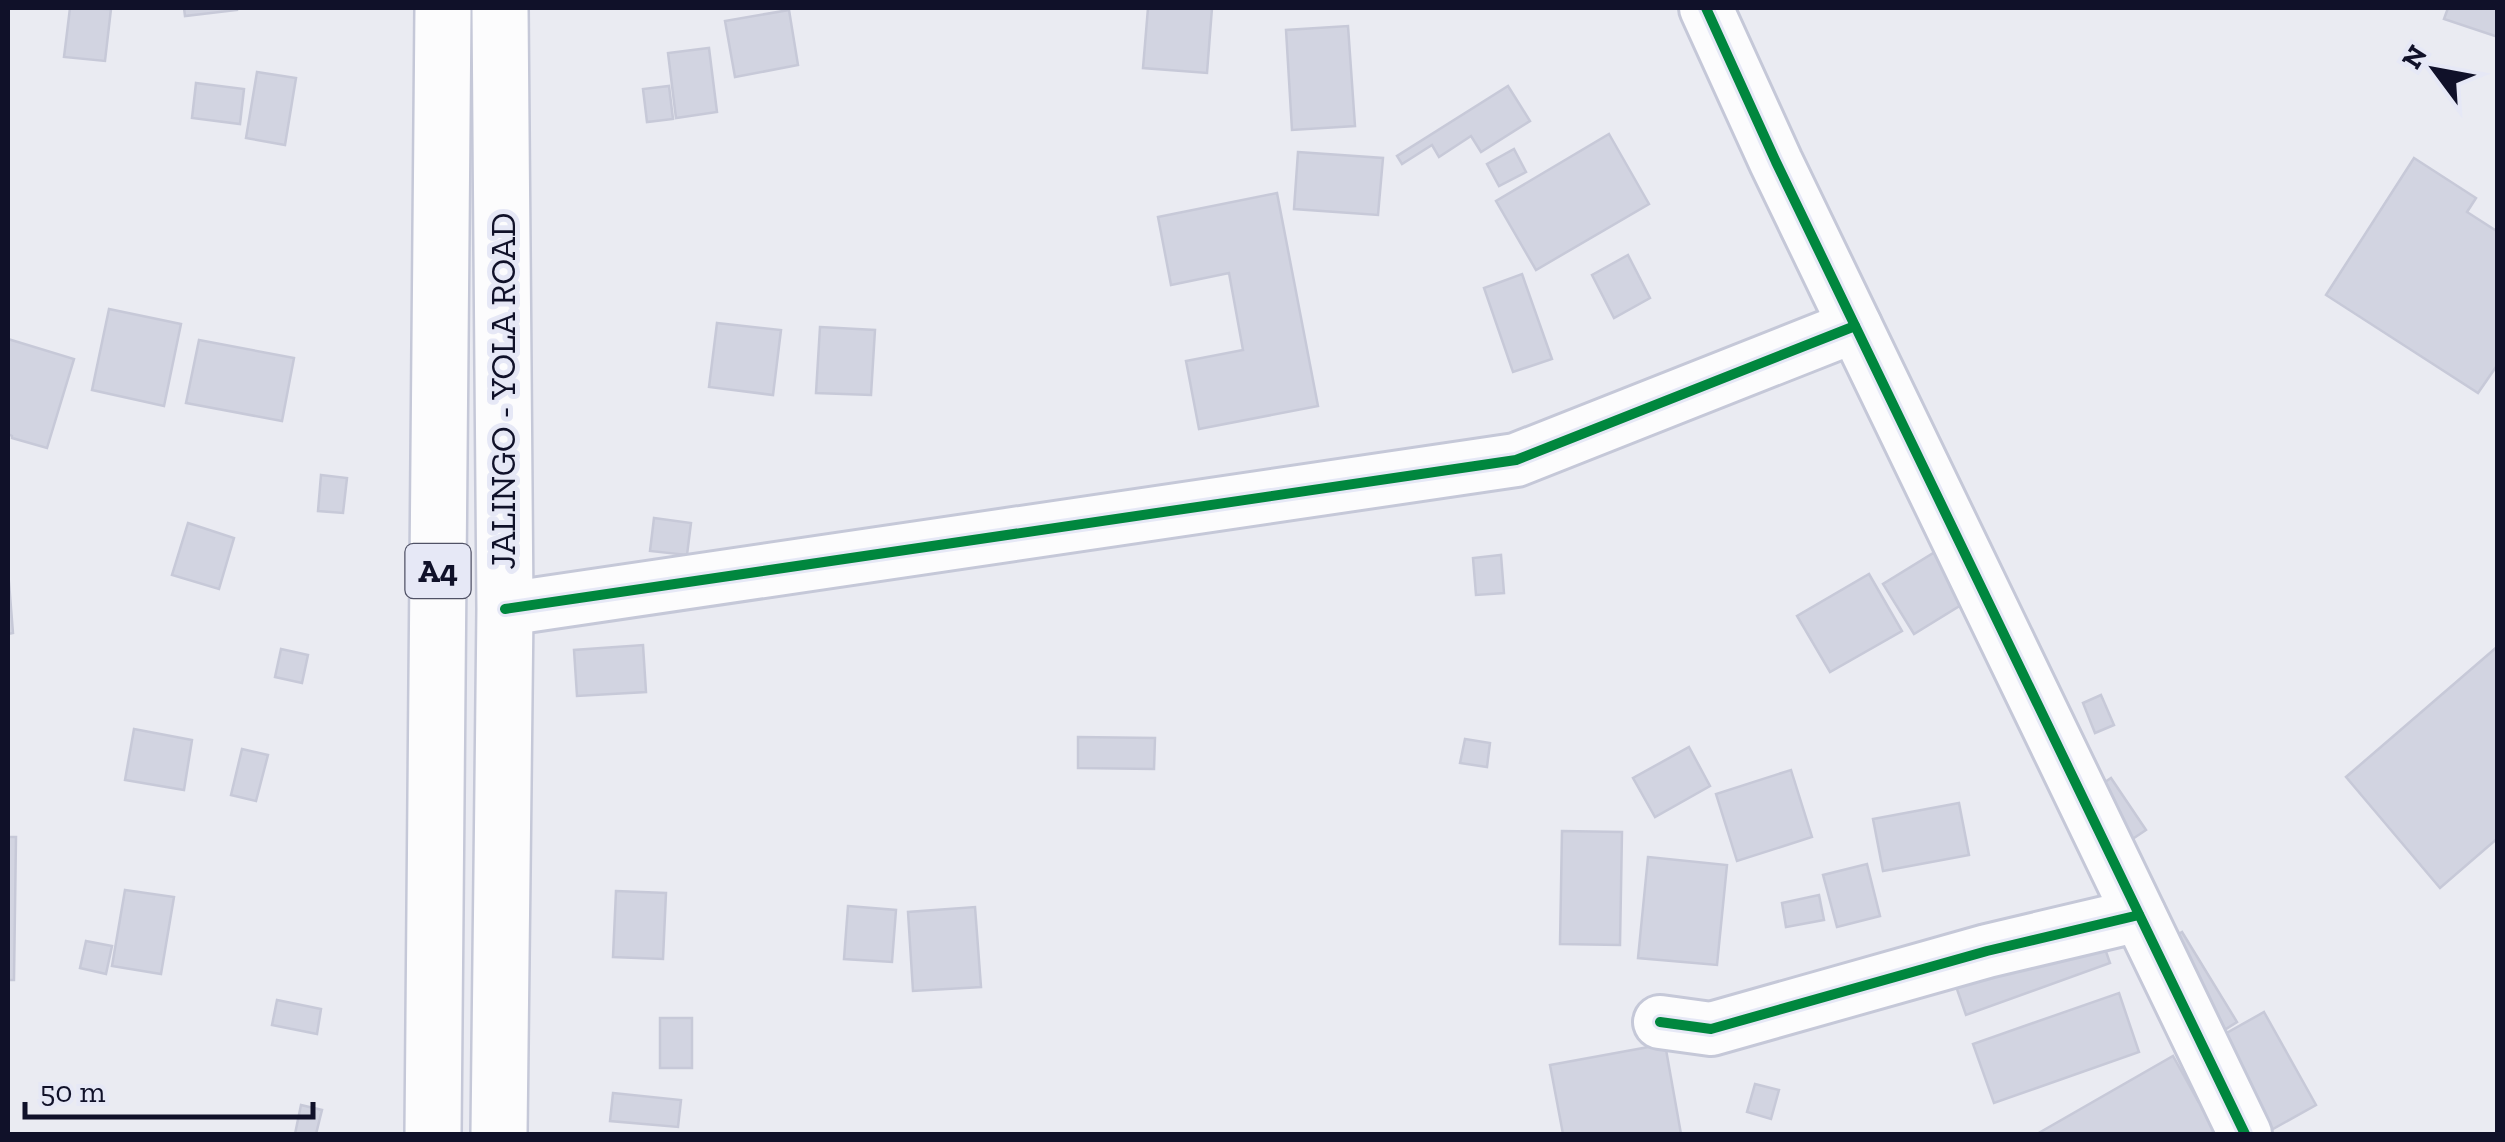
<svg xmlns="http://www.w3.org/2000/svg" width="2505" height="1142" viewBox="0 0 2505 1142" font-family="'Zilla Slab',serif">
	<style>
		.building { fill: #d2d4e1; stroke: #c7c9d8; stroke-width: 2.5 }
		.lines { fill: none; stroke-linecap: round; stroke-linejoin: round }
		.minor-casing { stroke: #c5c8d8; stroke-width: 58 }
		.highway-casing { stroke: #c5c8d8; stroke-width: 60 }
		.minor { stroke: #fcfcfd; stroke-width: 52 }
		.highway { stroke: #fcfcfd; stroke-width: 55 }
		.cycleway-casing { stroke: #e6e8f6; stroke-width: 16 }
		.cycleway { stroke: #00873e; stroke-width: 10 }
		.labels { text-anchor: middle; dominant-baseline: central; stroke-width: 10; stroke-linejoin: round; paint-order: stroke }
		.shield { fill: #e6e8f6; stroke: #505266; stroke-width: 2.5 }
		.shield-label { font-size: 32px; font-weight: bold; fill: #101129 }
		.street-label { font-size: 35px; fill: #101129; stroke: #e6e8f6 }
	</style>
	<rect width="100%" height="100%" fill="#eaebf2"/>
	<!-- building -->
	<g class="building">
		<path d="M 70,8 L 111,9 L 105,61 L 64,57 Z"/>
		<path d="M 184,8 L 237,8 L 237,10 L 185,16 Z"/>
		<path d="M 1148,8 L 1212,8 L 1207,73 L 1143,68 Z"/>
		<path d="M 2448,8 L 2498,8 L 2498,37 L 2444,19 Z"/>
		<path d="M 789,10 L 798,65 L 735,77 L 725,21 Z"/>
		<path d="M 1348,26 L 1355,126 L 1292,130 L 1286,30 Z"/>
		<path d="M 709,48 L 717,112 L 676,118 L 668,53 Z"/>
		<path d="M 257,72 L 296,78 L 285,145 L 246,138 Z"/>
		<path d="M 196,83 L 244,89 L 240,124 L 192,118 Z"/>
		<path d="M 669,86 L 673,119 L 647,122 L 643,89 Z"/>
		<path d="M 1508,86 L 1530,121 L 1481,152 L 1471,136 L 1439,157 L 1432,145 L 1402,164 L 1397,156 Z"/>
		<path d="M 1609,134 L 1649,204 L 1536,270 L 1496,201 Z"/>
		<path d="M 1514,149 L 1526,172 L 1499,186 L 1487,164 Z"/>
		<path d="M 1298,152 L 1383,158 L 1378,215 L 1294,209 Z"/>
		<path d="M 2414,158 L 2476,198 L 2467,212 L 2498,232 L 2498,364 L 2478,393 L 2326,295 Z"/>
		<path d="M 1277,193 L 1318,406 L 1199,429 L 1186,361 L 1243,350 L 1229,273 L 1171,285 L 1158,217 Z"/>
		<path d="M 1628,255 L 1650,298 L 1614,318 L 1592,275 Z"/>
		<path d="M 1522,274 L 1552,359 L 1513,372 L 1484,288 Z"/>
		<path d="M 109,309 L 181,324 L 164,406 L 92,390 Z"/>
		<path d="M 717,323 L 781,330 L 773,395 L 709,387 Z"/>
		<path d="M 820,327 L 875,330 L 871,395 L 816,393 Z"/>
		<path d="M 8,339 L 74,359 L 47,448 L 12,438 L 12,436 L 8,434 Z"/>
		<path d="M 199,340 L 294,358 L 282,421 L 186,403 Z"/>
		<path d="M 321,475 L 347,478 L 343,513 L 318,511 Z"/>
		<path d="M 654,518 L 691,523 L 687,555 L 650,551 Z"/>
		<path d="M 188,523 L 234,538 L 219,589 L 172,575 Z"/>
		<path d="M 1969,531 L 2000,581 L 1914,634 L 1883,584 Z"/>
		<path d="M 1501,555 L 1504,593 L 1476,595 L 1473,558 Z"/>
		<path d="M 8,570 L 13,633 L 8,634 Z"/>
		<path d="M 1869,574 L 1902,631 L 1830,672 L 1797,616 Z"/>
		<path d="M 643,645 L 646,692 L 577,696 L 574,650 Z"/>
		<path d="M 2498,646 L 2498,838 L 2440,888 L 2346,777 Z"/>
		<path d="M 281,649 L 308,655 L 302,683 L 275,677 Z"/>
		<path d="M 2101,695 L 2114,725 L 2095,733 L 2083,703 Z"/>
		<path d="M 134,729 L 192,740 L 184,790 L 125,780 Z"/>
		<path d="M 1078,737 L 1155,738 L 1154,769 L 1078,768 Z"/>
		<path d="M 1465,739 L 1490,743 L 1487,767 L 1460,763 Z"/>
		<path d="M 1689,747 L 1710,786 L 1655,817 L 1633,778 Z"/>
		<path d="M 242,749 L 268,755 L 256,801 L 231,795 Z"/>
		<path d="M 1791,770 L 1812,837 L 1737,861 L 1716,794 Z"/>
		<path d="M 2111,778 L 2146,830 L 2125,844 L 2090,792 Z"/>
		<path d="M 1959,803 L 1969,855 L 1883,871 L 1873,819 Z"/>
		<path d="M 1562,831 L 1622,832 L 1620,945 L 1560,944 Z"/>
		<path d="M 8,837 L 16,837 L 14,980 L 8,980 Z"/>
		<path d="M 1648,857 L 1727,865 L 1717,965 L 1638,958 Z"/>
		<path d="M 1867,864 L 1880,916 L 1837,927 L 1823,875 Z"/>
		<path d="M 125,890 L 174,897 L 161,974 L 112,966 Z"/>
		<path d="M 616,891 L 666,893 L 663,959 L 613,957 Z"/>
		<path d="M 1819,895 L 1824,920 L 1786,927 L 1782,903 Z"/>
		<path d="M 2089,903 L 2110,963 L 1966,1015 L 1945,955 Z"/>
		<path d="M 848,906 L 896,910 L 892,962 L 844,959 Z"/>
		<path d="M 975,907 L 981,987 L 913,991 L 908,912 Z"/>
		<path d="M 2182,932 L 2237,1022 L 2207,1041 L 2152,950 Z"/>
		<path d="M 86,941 L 112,946 L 106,974 L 80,968 Z"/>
		<path d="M 2119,993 L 2139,1052 L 1994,1103 L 1973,1044 Z"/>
		<path d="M 277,1000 L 321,1009 L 317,1034 L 272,1025 Z"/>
		<path d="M 2264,1012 L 2316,1105 L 2264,1134 L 2037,1134 L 2173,1056 L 2198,1101 L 2229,1083 L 2207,1044 Z"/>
		<rect x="660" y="1018" width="32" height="50"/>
		<path d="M 1665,1044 L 1681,1134 L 1563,1134 L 1550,1065 Z"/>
		<path d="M 1755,1084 L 1779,1090 L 1771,1119 L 1747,1112 Z"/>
		<path d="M 613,1093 L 681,1100 L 678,1127 L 610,1121 Z"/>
		<path d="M 301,1105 L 322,1110 L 316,1134 L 295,1134 Z"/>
	</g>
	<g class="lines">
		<!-- minor casing -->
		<g class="minor-casing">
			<g id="minor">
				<path d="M 1706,8 L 1776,162 L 2245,1134"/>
				<path d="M 505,609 L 1516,460 L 1855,326"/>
				<path d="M 1660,1022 L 1711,1029 L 1987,951 L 2139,915"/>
			</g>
		</g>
		<!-- highway casing -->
		<g class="highway-casing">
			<g id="highway">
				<path d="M 433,1134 L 443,8"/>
				<path d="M 499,1134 L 505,609 L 500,8"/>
			</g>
		</g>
		<!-- minor -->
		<use href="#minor" class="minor"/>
		<!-- highway -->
		<use href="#highway" class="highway"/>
		<!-- cycleway casing -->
		<g class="cycleway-casing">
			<g id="cycleway">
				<path d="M 1706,8 L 1776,162 L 2245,1134"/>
				<path d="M 505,609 L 1516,460 L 1855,326"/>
				<path d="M 1660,1022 L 1711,1029 L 1987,951 L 2139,915"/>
			</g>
		</g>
		<!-- cycleway -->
		<use href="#cycleway" class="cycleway"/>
	</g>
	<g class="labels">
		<!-- shield labels -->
		<rect class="shield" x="405.5" y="544" width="65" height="54" rx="8"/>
		<g class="shield-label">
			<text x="438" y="571">A4</text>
		</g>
		<!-- street labels -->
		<g class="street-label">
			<text transform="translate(503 391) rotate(-90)">JALINGO - YOLA ROAD</text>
		</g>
	</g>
	<!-- border -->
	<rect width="2505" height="1142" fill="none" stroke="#101129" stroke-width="20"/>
	<!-- north arrow -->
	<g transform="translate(2435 70) rotate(302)" stroke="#e6e8f6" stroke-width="8" paint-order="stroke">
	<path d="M0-8L18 38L0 25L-18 38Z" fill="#101129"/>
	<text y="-15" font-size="28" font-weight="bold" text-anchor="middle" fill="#101129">N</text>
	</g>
	<!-- scale -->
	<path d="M25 1102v15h288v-15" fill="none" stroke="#101129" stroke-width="5"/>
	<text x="40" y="1102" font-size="30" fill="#101129" stroke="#e6e8f6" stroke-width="8" paint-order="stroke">50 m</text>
</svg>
